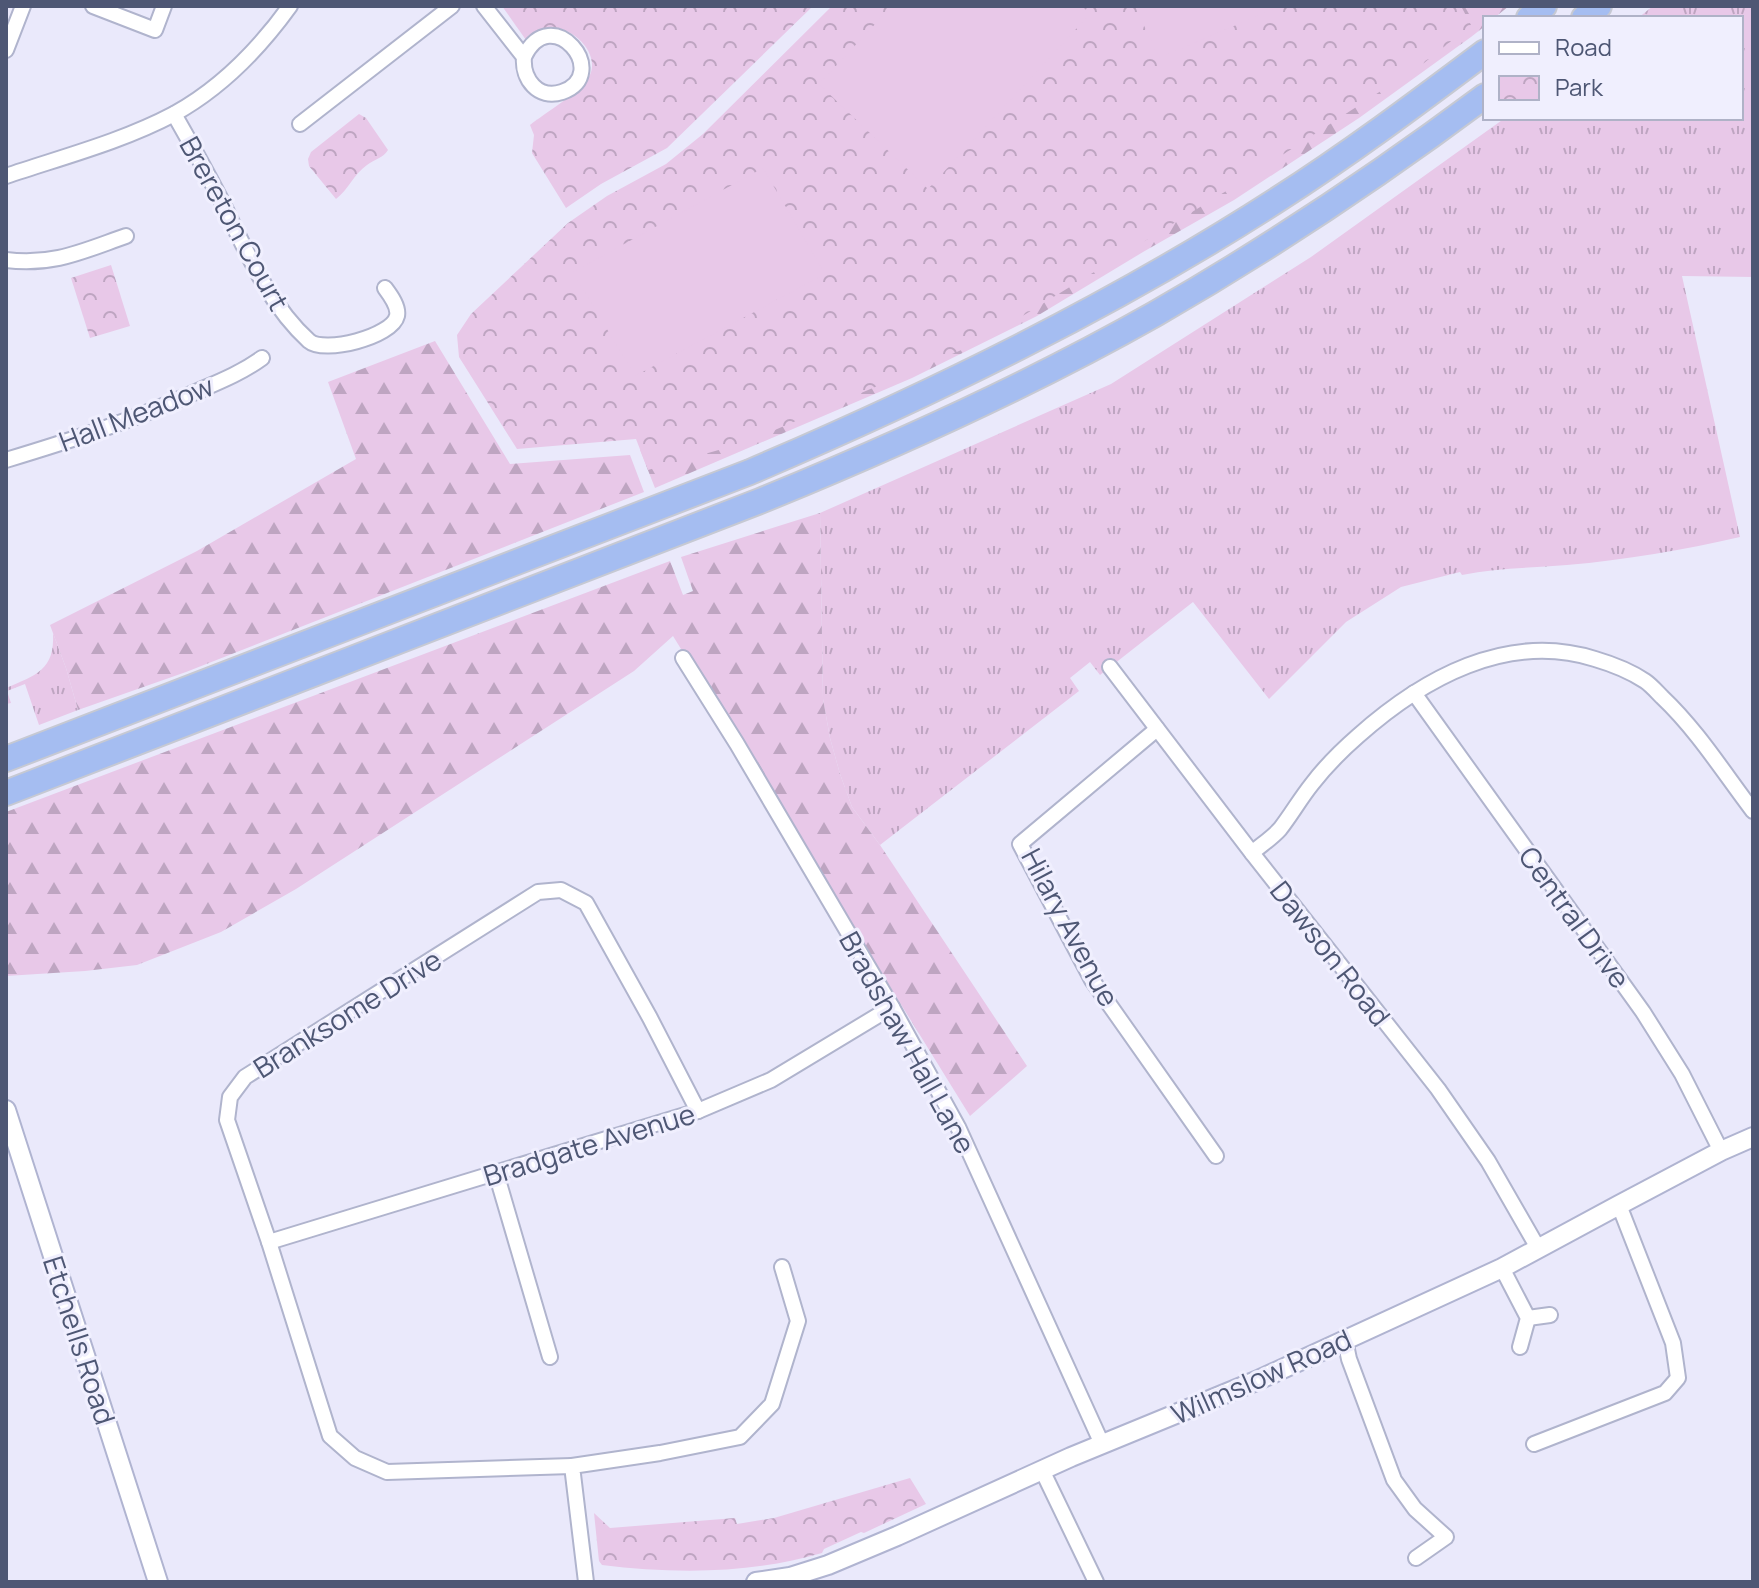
<svg xmlns="http://www.w3.org/2000/svg" width="1759" height="1588" viewBox="0 0 1759 1588" font-family="Manrope,sans-serif">
	<style>
		.grass { fill: url(#grass-tufts) }
		.forest { fill: url(#forest-firs) }
		.park { fill: url(#park-crowns) }
		.pitch { fill: #e8c8e8 }
		.lines { fill: none; stroke-linecap: round; stroke-linejoin: round }
		.street-casing { stroke: #b0b4cd; stroke-width: 18 }
		.secondary-casing { stroke: #b0b4d1; stroke-width: 22 }
		.highway-casing { stroke: #c6c9d3; stroke-width: 28 }
		.street { stroke: #fff; stroke-width: 14 }
		.secondary { stroke: #fff; stroke-width: 18 }
		.highway { stroke: #a5bdf1; stroke-width: 24 }
		.labels { text-anchor: middle; dominant-baseline: central; stroke-width: 6; stroke-linejoin: round; paint-order: stroke }
		.street-label { font-size: 28px; fill: #4e5774; stroke: #f0effe }
	</style>
	<defs>
		<pattern id="grass-tufts" width="24" height="20" patternUnits="userSpaceOnUse" patternTransform="scale(2)"><rect width="24" height="20" fill="#e8c8e8"/><path d="M3 7l-1-3M5 7V3M7 7l1-3M15 17l-1-3M17 17v-4M19 17l1-3" fill="none" stroke="#bea5c1"/></pattern>
		<pattern id="forest-firs" width="22" height="20" patternUnits="userSpaceOnUse" patternTransform="scale(2)"><rect width="22" height="20" fill="#e8c8e8"/><path d="M5 1l3.5 6h-7zM16 11l3.5 6h-7z" fill="#bea5c1"/></pattern>
		<pattern id="park-crowns" width="20" height="18" patternUnits="userSpaceOnUse" patternTransform="scale(2)"><rect width="20" height="18" fill="#e8c8e8"/><path d="M2 6a3 3 0 1 1 6 0M12 15a3 3 0 1 1 6 0" fill="none" stroke="#bea5c1"/></pattern>
	</defs>
	<rect width="100%" height="100%" fill="#eae9fb"/>
	<!-- grass -->
	<g class="grass">
		<path d="M 1653,6 L 1753,6 L 1753,277 L 1682,276 L 1740,537 C 1683,550 1626,560 1567,565 C 1532,568 1496,568 1462,575 L 1460,572 L 1401,587 L 1346,622 L 1269,699 L 1193,602 L 1100,675 L 1090,662 L 1070,678 L 1079,691 L 880,845 L 852,807 L 840,774 L 830,738 L 823,699 L 820,513 L 1111,384 L 1311,257 L 1505,118 L 1741,118 L 1741,18 L 1638,18 Z"/>
		<path d="M 53,633 L 66,668 L 78,710 L 39,725 L 25,684 L 7,691 L 11,703 L 6,704 L 6,688 C 36,675 55,670 53,633 Z"/>
	</g>
	<!-- forest -->
	<g class="forest">
		<path d="M 1444,6 L 1509,6 L 1494,18 L 1485,18 L 1485,26 L 1471,37 L 1359,118 L 1234,200 L 1143,252 L 1037,316 L 912,378 L 655,488 L 640,450 Z"/>
		<path d="M 435,341 L 510,464 L 630,455 L 644,492 L 186,672 L 78,710 L 66,668 L 50,625 L 197,551 L 356,459 L 328,382 Z"/>
		<path d="M 820,513 L 823,699 L 830,738 L 840,774 L 852,807 L 880,845 L 1027,1066 L 970,1116 L 673,636 L 634,671 L 296,889 L 221,932 L 137,965 L 85,971 L 6,976 L 6,812 L 670,561 L 683,595 L 693,591 L 681,557 Z"/>
	</g>
	<!-- park -->
	<g class="park">
		<path d="M 502,6 L 813,6 L 667,148 L 601,184 L 566,208 L 532,153 L 534,135 L 530,125 C 544,114 581,91 589,77 C 603,51 566,20 542,29 C 536,31 530,36 526,40 Z"/>
		<path d="M 832,6 L 1461,6 L 1471,25 L 1424,63 L 1236,185 L 980,342 L 747,442 L 648,470 L 636,439 L 517,449 L 459,357 L 457,335 L 471,314 L 568,223 L 607,196 L 666,164 L 703,134 Z"/>
		<path d="M 359,114 L 366,118 L 388,150 C 383,158 375,159 367,165 C 354,174 348,190 336,199 L 309,166 L 308,159 L 311,152 Z"/>
		<path d="M 111,265 L 130,326 L 90,338 L 71,278 Z"/>
		<path d="M 910,1478 L 926,1504 L 864,1533 L 861,1532 L 824,1549 L 822,1553 C 751,1574 675,1574 602,1565 L 599,1561 L 594,1513 L 610,1528 L 735,1518 L 737,1524 L 774,1518 Z"/>
	</g>
	<!-- pitch -->
	<g class="pitch">
		<path d="M 892,6 L 1082,6 L 1090,14 L 928,189 L 819,84 Z"/>
		<path d="M 1135,6 L 1281,6 L 1159,58 Z"/>
		<path d="M 763,168 L 825,274 L 635,376 L 573,272 Z"/>
	</g>
	<g class="lines">
		<!-- street casing -->
		<g class="street-casing">
			<g id="street">
				<path d="M 93,6 L 155,30 L 164,6"/>
				<path d="M 484,6 L 524,57 C 522,79 538,100 562,92 C 613,74 551,0 524,57"/>
				<path d="M 6,50 L 23,6"/>
				<path d="M 174,114 C 190,142 206,171 221,200 C 245,248 268,304 309,341 C 324,354 392,337 397,316 C 399,307 391,296 385,288"/>
				<path d="M 300,124 L 452,6"/>
				<path d="M 6,176 C 62,157 121,142 174,114 C 221,88 259,49 290,6"/>
				<path d="M 6,260 C 53,266 83,251 126,236"/>
				<path d="M 6,460 C 69,441 131,421 191,394 C 216,383 240,374 262,358"/>
				<path d="M 683,658 L 737,744 L 892,1007 L 958,1127 L 1102,1444"/>
				<path d="M 1110,667 L 1252,853 L 1438,1089 L 1488,1161 L 1538,1248"/>
				<path d="M 1414,693 L 1643,1012 L 1682,1074 L 1721,1151"/>
				<path d="M 1157,729 L 1020,844 L 1092,980 L 1216,1156"/>
				<path d="M 1252,853 C 1261,845 1272,838 1280,829 C 1291,815 1300,799 1312,784 C 1325,767 1342,750 1358,736 C 1422,679 1507,631 1595,659 C 1612,664 1630,671 1645,681 C 1651,685 1657,692 1662,697 C 1697,730 1724,773 1753,811"/>
				<path d="M 496,1173 L 550,1357"/>
				<path d="M 269,1242 L 698,1111 L 771,1080 L 892,1007"/>
				<path d="M 1502,1268 L 1528,1318 L 1520,1347"/>
				<path d="M 1528,1318 L 1550,1315"/>
				<path d="M 1345,1340 L 1349,1359 L 1394,1480 L 1415,1509 L 1446,1537 L 1416,1558"/>
				<path d="M 1534,1444 L 1665,1393 L 1678,1378 L 1673,1343 L 1619,1205"/>
				<path d="M 572,1466 L 387,1472 L 355,1458 L 330,1436 L 269,1242 L 227,1120 L 230,1097 L 245,1077 L 538,892 L 561,890 L 586,903 L 650,1018 L 698,1111"/>
				<path d="M 1042,1470 L 1096,1582"/>
				<path d="M 586,1582 L 572,1466 L 660,1453 L 740,1437 L 772,1404 L 798,1321 L 782,1267"/>
			</g>
		</g>
		<!-- secondary casing -->
		<g class="secondary-casing">
			<g id="secondary">
				<path d="M 6,1110 L 158,1582"/>
				<path d="M 756,1582 L 790,1577 L 828,1565 L 897,1536 L 1071,1457 L 1256,1381 L 1502,1268 L 1619,1205 L 1721,1151 L 1753,1137"/>
			</g>
		</g>
		<!-- highway casing -->
		<g class="highway-casing">
			<g id="highway">
				<path d="M 1529,18 L 1544,6"/>
				<path d="M 1584,18 L 1599,6"/>
				<path d="M 6,759 L 750,472 C 932,394 1111,307 1277,200 C 1349,154 1417,103 1485,52"/>
				<path d="M 6,793 L 760,501 C 895,446 1028,386 1155,314 C 1270,248 1379,175 1485,96"/>
			</g>
		</g>
		<!-- street -->
		<use href="#street" class="street"/>
		<!-- secondary -->
		<use href="#secondary" class="secondary"/>
		<!-- highway -->
		<use href="#highway" class="highway"/>
	</g>
	<g class="labels">
		<!-- street labels -->
		<g class="street-label">
			<text transform="translate(235 223) rotate(61)">Brereton Court</text>
			<text transform="translate(136 413) rotate(-21)">Hall Meadow</text>
			<text transform="translate(1575 917) rotate(54)">Central Drive</text>
			<text transform="translate(1071 927) rotate(62)">Hilary Avenue</text>
			<text transform="translate(1331 953) rotate(52)">Dawson Road</text>
			<text transform="translate(347 1013) rotate(-32)">Branksome Drive</text>
			<text transform="translate(908 1042) rotate(61)">Bradshaw Hall Lane</text>
			<text transform="translate(589 1144) rotate(-17)">Bradgate Avenue</text>
			<text transform="translate(80 1340) rotate(72)">Etchells Road</text>
			<text transform="translate(1261 1376) rotate(-24)">Wilmslow Road</text>
		</g>
	</g>
	<!-- border -->
	<rect width="1759" height="1588" fill="none" stroke="#4e5774" stroke-width="16"/>
	<!-- legend -->
	<rect x="1483" y="16" width="260" height="104" fill="#f0effe" stroke="#afb2c7" stroke-width="2"/>
	<rect x="1499" y="42" width="40" height="12" fill="#ffffff" stroke="#afb2c7" stroke-width="2"/>
	<text x="1555" y="56" font-size="24" fill="#4e5774">Road</text>
	<rect x="1499" y="76" width="40" height="24" fill="url(#park-crowns)" stroke="#afb2c7" stroke-width="2"/>
	<text x="1555" y="96" font-size="24" fill="#4e5774">Park</text>
</svg>
